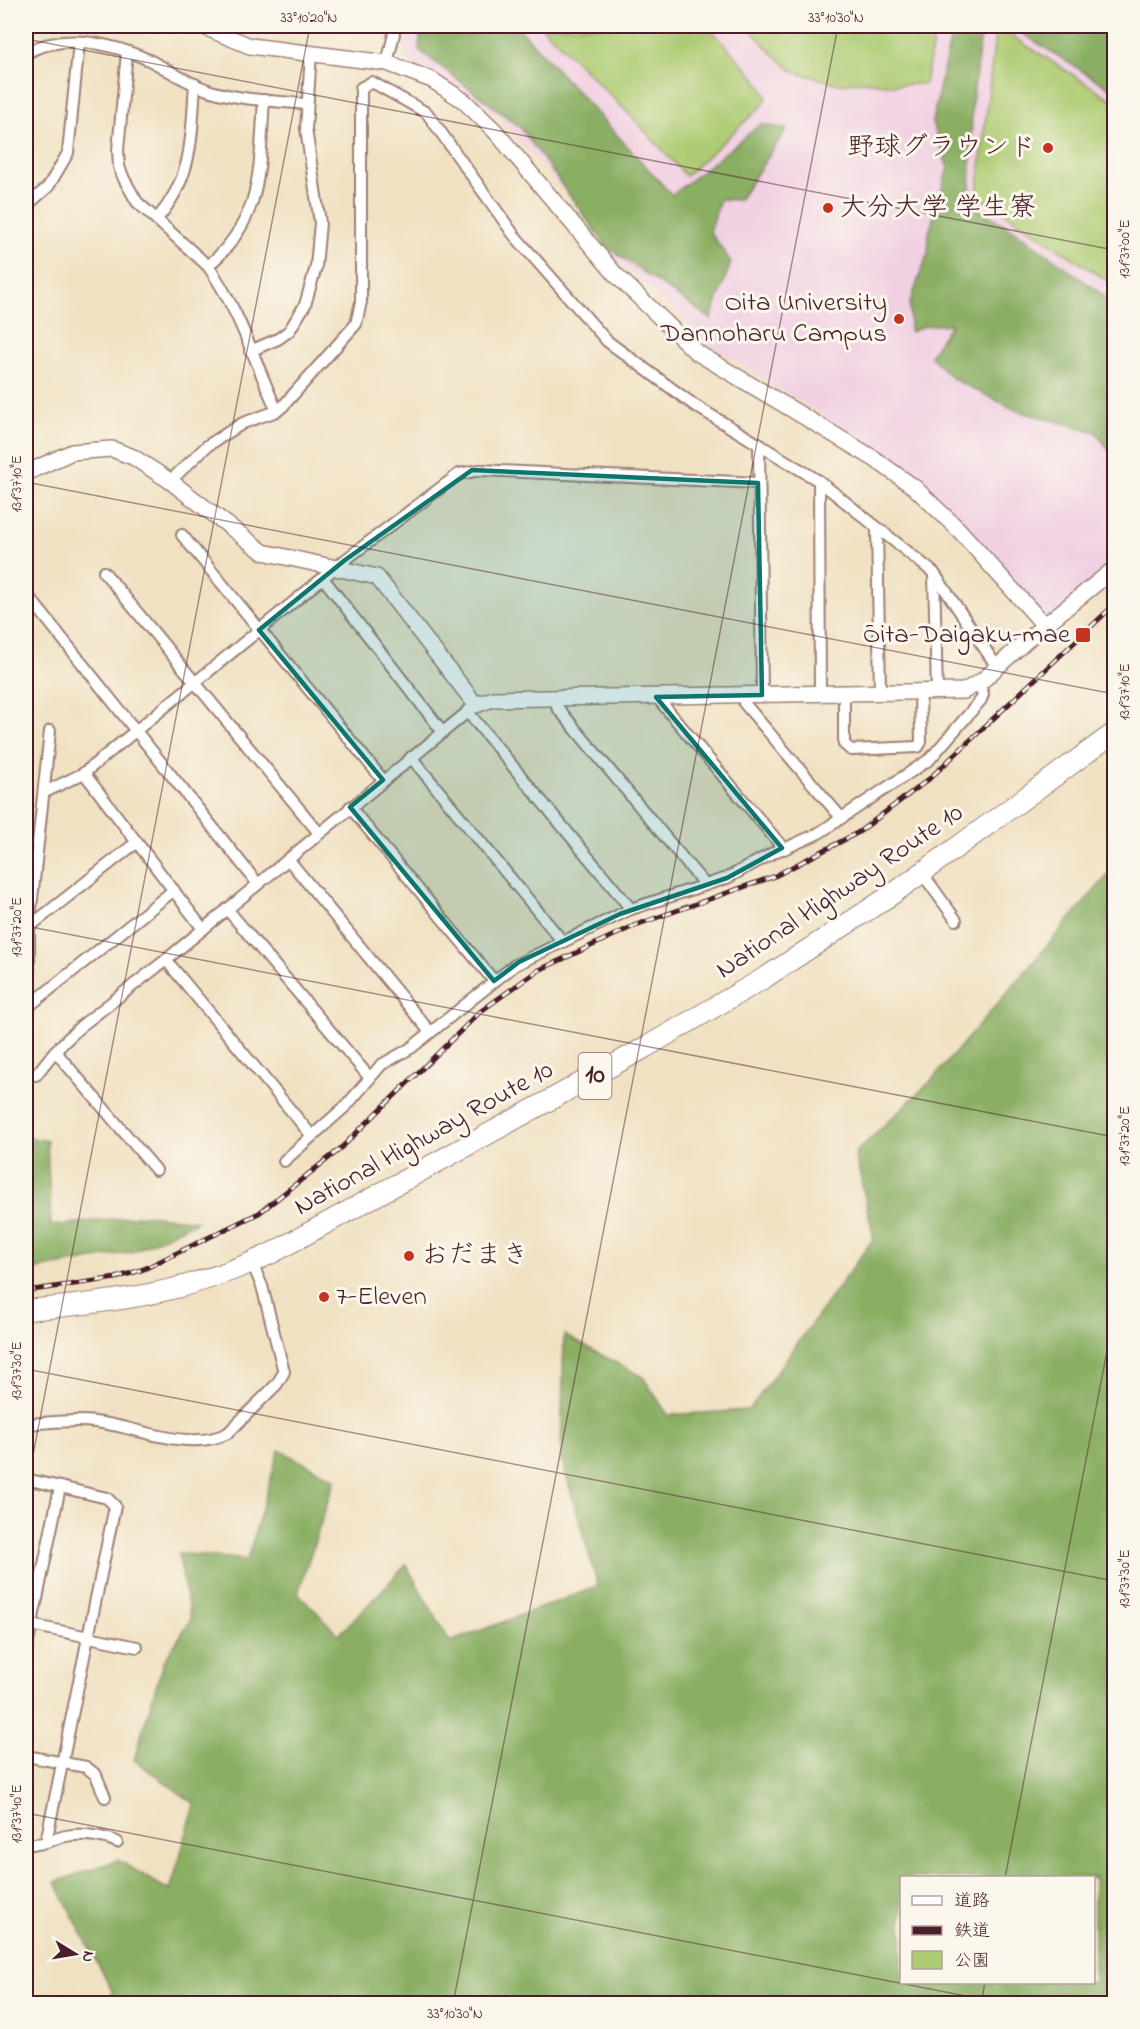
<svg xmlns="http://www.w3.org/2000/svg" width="1140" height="2029" viewBox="0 0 1140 2029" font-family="'Indie Flower','Klee One',sans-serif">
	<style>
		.built { fill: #f1d0e2 }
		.green { fill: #adcb72; stroke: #7c754e; stroke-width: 1.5 }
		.forest { fill: #8aaf64; stroke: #6a6748; stroke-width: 1.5; fill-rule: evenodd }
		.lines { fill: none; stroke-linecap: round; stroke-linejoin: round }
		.street-casing { stroke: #9d8076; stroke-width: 14 }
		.secondary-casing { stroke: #9d8076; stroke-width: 18 }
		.highway-casing { stroke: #9d8076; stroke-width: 22 }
		.street { stroke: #fff; stroke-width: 10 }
		.secondary { stroke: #fff; stroke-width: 15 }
		.highway { stroke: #fff; stroke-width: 20 }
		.rail-casing { stroke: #4a1f2b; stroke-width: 5 }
		.rail { stroke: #fbf7ec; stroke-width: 3; stroke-dasharray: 9; stroke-linecap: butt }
		.marked { fill: #0f766e; fill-opacity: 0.2; stroke: #0f766e; stroke-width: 4.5; stroke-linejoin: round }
		.ticks { fill: none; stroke: #4a1f2b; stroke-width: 1.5; stroke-opacity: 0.45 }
		.poi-dot { fill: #c8321e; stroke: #fbf7ec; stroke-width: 2 }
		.labels { text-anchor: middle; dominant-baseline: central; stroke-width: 6; stroke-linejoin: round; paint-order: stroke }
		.shield { fill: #fbf7ec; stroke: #7f6065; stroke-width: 1.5 }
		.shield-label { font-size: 26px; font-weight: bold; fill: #4a1f2b }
		.poi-label { font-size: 27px; fill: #4a1f2b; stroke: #fbf7ec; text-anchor: end }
		.street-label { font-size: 27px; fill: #4a1f2b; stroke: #fbf7ec }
		.neatline { fill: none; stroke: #4a1f2b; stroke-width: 2 }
		.ticks-label { font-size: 15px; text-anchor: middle; fill: #4a1f2b }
	</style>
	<rect width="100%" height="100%" fill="#fbf7ec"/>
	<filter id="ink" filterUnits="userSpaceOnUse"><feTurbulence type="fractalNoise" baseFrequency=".0167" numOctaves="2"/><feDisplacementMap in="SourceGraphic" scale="12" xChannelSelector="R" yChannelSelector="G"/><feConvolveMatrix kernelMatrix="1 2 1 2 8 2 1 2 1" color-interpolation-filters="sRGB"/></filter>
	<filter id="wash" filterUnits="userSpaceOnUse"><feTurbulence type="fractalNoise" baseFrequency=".008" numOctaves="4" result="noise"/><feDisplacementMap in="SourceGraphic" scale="24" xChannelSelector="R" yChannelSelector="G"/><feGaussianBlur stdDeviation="1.35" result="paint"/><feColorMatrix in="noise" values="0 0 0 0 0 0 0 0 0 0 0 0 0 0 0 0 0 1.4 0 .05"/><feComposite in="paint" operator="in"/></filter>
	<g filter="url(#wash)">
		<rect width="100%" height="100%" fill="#f0e1c2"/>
		<!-- built -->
		<path class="built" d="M 407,26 L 1114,26 L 1114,566 L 1050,636 L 972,545 L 906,481 L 826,418 L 710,345 L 615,258 L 578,207 L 498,116 L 463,92 L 405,61 Z"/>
		<!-- green -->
		<g class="green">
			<path d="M 541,26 L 708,26 L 757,80 L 767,97 L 764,104 L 686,176 L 633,118 Z"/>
			<path d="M 747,26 L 936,26 L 925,84 L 890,85 L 865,81 L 839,84 L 794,72 L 771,52 Z"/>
			<path d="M 996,26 L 1114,101 L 1114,285 L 977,195 Z"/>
		</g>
		<!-- forest -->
		<g class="forest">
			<path d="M 421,26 L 517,26 L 672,195 L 761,124 L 787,129 L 739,200 L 720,199 L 710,232 L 731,262 L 711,319 L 607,247 L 520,127 L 419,50 Z"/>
			<path d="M 953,26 L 982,26 L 972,103 L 970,204 L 1015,231 L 1114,303 L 1114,457 L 1096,432 L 1018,411 L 953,379 L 930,356 L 951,324 L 924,326 L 910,332 L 910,303 L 928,253 L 929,233 L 948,168 L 932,122 Z"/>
			<path d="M 1010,26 L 1106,26 L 1114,34 L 1114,91 Z"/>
			<path d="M 1114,868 L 1114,2003 L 110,2003 L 112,1991 L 55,1882 L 118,1860 L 170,1891 L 195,1804 L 134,1760 L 163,1663 L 191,1619 L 178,1553 L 247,1560 L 279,1450 L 335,1479 L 298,1593 L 339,1635 L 406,1565 L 450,1642 L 598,1586 L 561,1457 L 564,1335 L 643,1377 L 668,1415 L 749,1410 L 874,1238 L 855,1153 L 930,1082 ZM 902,1878 L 1094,1878 L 1094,1982 L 902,1982 Z"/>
			<path d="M 26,1137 L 47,1141 L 51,1226 L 148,1215 L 198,1221 L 132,1252 L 26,1271 Z"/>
		</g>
	</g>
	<g filter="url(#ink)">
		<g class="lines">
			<!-- street casing -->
			<g class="street-casing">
				<g id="street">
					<path d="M 127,52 L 118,150 L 119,167 L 124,179 L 137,202 L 208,266 C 239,310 255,362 277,411"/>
					<path d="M 26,53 C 64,32 110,43 149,60 C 169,70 189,84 211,91 C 242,100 274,101 306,104"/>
					<path d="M 387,63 L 394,34 L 392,26"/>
					<path d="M 26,206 L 48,187 L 68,153 L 79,42"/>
					<path d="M 157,219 C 194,175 191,138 195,84"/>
					<path d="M 208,266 C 264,218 259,168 264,100"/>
					<path d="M 250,351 L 278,339 L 289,331 L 305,305 L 316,267 L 320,223 L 306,129 L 311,53"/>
					<path d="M 26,425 L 26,455"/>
					<path d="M 759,443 L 762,695"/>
					<path d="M 170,481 L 207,446 L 243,423 L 277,411 L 283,406 L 356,324 L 361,302 L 361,88 L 372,82 L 427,113 L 514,235 L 607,341 L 694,405 L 819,481 L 934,573 L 997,667"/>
					<path d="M 819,481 L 820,694"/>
					<path d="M 877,528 L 880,693"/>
					<path d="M 182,535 L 383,780"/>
					<path d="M 104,572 L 319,833"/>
					<path d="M 934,575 L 937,692"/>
					<path d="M 323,578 L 442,731"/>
					<path d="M 26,593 L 258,884"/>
					<path d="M 844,693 L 844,744 L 851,750 L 918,747 L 921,742 L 920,692"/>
					<path d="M 743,695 L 744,703 L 838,814"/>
					<path d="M 660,696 L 660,701 L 784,849 L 819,833 L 930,759 L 981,700 L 983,694 L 979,683"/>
					<path d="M 556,698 L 557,707 L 705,885"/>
					<path d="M 467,711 L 631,909"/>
					<path d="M 411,757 L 563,942"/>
					<path d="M 84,773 L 203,929"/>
					<path d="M 45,792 L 84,773 L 345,560 L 459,474 L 480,470 L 758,483"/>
					<path d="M 350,807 L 494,981"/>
					<path d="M 288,859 L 430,1032"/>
					<path d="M 922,873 L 956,920"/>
					<path d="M 227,909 L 370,1078"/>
					<path d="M 29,927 L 137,842"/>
					<path d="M 166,960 L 312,1136"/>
					<path d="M 29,1006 L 174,890"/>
					<path d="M 26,1025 L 29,1006 L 29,927 L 50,731"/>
					<path d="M 55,1051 L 156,1170"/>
					<path d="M 36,1075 L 55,1051 L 81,1026 L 162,963 L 476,705"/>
					<path d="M 284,1161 L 347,1105 L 381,1065 L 411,1048 L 515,965 L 631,909 L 727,878 L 782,848"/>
					<path d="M 26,1424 C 48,1423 72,1419 95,1422 C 136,1426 188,1453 228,1433 L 277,1384 L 284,1372 L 262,1286 L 252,1263"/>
					<path d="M 26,1479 L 107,1498 L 115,1506 L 46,1842"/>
					<path d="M 26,1624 L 137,1647"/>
					<path d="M 26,1652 L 60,1487"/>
					<path d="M 26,1756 L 86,1767 L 96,1775 L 105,1797"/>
					<path d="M 26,1843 C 40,1847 52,1839 66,1836 C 81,1833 104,1836 117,1842"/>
				</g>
			</g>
			<!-- secondary casing -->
			<g class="secondary-casing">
				<g id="secondary">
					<path d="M 202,26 L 250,46 L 387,63 L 432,80 L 464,101 L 495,131 L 615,274 L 696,352 L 873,458 L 914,487 L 960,531 L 1044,625"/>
					<path d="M 26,473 L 72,452 L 112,449 L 133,457 L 170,481 L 263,552 L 377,577 L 476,705 L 493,699 L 964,691 L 983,680 L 1029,638 L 1114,569"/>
				</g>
			</g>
			<!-- highway casing -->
			<g class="highway-casing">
				<path id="highway" d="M 26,1310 C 117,1302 190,1293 274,1252 L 646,1047 L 766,977 L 894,893 L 1114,733"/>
			</g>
			<!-- street -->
			<use href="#street" class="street"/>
			<!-- secondary -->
			<use href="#secondary" class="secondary"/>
			<!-- highway -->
			<use href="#highway" class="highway"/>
			<!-- rail casing -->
			<g class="rail-casing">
				<path id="rail" d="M 26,1291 L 116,1278 L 144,1269 L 259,1213 L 339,1150 L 481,1011 L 537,971 L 636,925 L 775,876 L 859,832 L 929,779 L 1114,605"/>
			</g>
			<!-- rail -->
			<use href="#rail" class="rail"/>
		</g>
	</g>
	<!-- marked area -->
	<path class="marked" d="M 472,470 L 758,483 L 762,695 L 656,697 L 782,848 L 727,878 L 620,914 L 519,962 L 494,981 L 350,807 L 383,780 L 259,630 L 345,560 Z"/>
	<!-- ticks -->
	<path class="ticks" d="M 26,39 L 1114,250M 26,482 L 1114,694M 26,926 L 1114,1137M 26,1369 L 1114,1581M 26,1491 L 310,26M 26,1813 L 1007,2004M 1005,1878 L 1114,1315M 453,2004 L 838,26M 981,2004 L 985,1982"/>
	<!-- markers -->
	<g class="poi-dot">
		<circle cx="1048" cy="148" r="6"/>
		<circle cx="828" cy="208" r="6"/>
		<circle cx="899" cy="319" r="6"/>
		<rect x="1075" y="627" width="16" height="16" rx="3"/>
		<circle cx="409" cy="1256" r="6"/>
		<circle cx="324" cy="1297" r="6"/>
	</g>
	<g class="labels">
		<!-- shield labels -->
		<rect class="shield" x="578.5" y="1053" width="33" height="46" rx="4.5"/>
		<g class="shield-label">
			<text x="595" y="1076">10</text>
		</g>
		<!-- poi labels -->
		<g class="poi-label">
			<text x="1036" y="148">野球グラウンド</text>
			<text x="840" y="208" text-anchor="start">大分大学 学生寮</text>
			<text x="887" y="303">Oita University<tspan x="887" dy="31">Dannoharu Campus</tspan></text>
			<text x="1070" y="635">Ōita-Daigaku-mae</text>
			<text x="421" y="1256" text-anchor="start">おだまき</text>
			<text x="336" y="1297" text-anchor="start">7-Eleven</text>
		</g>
		<!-- street labels -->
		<g class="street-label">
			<text transform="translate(840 892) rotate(-34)">National Highway Route 10</text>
			<text transform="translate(424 1139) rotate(-29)">National Highway Route 10</text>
		</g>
	</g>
	<!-- margin -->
	<rect width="1140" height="2029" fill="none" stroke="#fbf7ec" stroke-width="66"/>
	<!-- legend -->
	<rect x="900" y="1876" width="195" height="108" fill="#fbf7ec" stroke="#b4a19f" stroke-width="1.5"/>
	<rect x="912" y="1896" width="30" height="9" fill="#ffffff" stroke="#b4a19f" stroke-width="1.5"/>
	<text x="954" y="1906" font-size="18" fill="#4a1f2b">道路</text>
	<rect x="912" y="1926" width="30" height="9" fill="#4a1f2b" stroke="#b4a19f" stroke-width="1.5"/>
	<text x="954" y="1936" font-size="18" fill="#4a1f2b">鉄道</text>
	<rect x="912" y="1951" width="30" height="18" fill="#adcb72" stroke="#b4a19f" stroke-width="1.5"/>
	<text x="954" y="1966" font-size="18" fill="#4a1f2b">公園</text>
	<!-- north arrow -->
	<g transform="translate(75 1954) rotate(101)" stroke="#fbf7ec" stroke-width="4.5" paint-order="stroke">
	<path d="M0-4.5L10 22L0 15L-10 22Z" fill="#4a1f2b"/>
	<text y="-9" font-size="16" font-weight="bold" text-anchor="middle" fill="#4a1f2b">N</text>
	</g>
	<rect x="33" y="33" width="1074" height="1963" class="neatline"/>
	<g class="ticks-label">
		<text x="309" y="22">33°10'20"N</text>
		<text x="836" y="22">33°10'30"N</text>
		<text transform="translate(1124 249) rotate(-90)" y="5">131°37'00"E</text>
		<text transform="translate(16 484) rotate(-90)" y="5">131°37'10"E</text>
		<text transform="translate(1124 692) rotate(-90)" y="5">131°37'10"E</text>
		<text transform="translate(16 927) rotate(-90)" y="5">131°37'20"E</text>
		<text transform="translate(1124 1136) rotate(-90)" y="5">131°37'20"E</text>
		<text transform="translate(16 1371) rotate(-90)" y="5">131°37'30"E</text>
		<text transform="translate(1124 1579) rotate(-90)" y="5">131°37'30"E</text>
		<text transform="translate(16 1814) rotate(-90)" y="5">131°37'40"E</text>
		<text x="455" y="2018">33°10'30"N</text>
	</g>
</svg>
